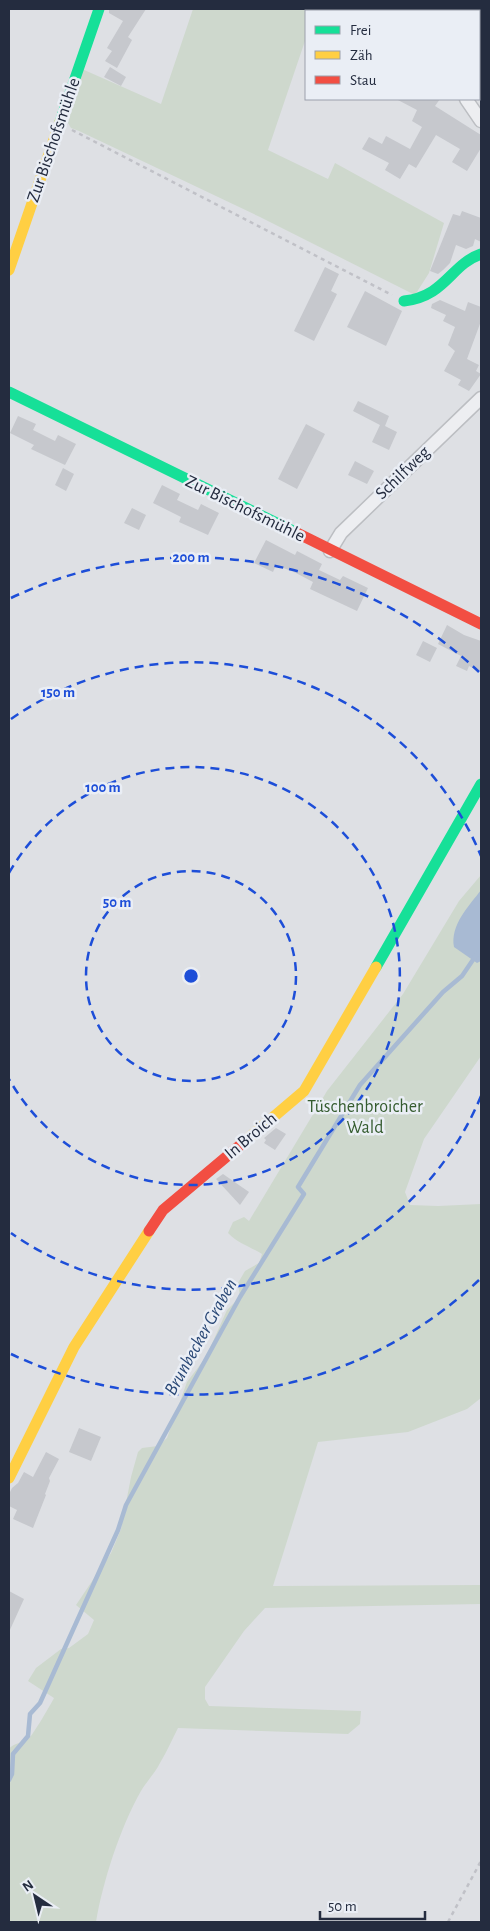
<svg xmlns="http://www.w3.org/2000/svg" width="490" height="1931" viewBox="0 0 490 1931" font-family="'Alegreya Sans',sans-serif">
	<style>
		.green { fill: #ced8cd }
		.water { fill: #a8bad3 }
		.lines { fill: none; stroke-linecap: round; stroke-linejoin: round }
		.stream { stroke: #a8bad3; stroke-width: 4.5 }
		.building { fill: #c6c8cd }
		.street-casing { stroke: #bcbec2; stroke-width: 15 }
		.path { stroke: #c0c1c7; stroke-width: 2.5; stroke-dasharray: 4 4; stroke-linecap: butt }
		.street { stroke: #edeef1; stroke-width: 12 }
		.fast { stroke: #16e098; stroke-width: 11 }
		.slow { stroke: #ffcf43; stroke-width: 11 }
		.jam { stroke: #f24e42; stroke-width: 11 }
		.ring { fill: none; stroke: #1d4ed8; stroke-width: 2.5; stroke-dasharray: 9 6 }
		.labels { text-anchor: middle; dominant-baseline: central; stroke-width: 5; stroke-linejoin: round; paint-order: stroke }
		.street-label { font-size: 18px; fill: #242c3f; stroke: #eaeef5 }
		.park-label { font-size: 18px; fill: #355c2f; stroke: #eaeef5 }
		.water-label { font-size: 19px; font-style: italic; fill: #2a4876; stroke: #eaeef5 }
		.centre { fill: #1d4ed8; stroke: #eaeef5; stroke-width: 2.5 }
		.ring-label { font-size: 15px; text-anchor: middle; font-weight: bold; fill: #1d4ed8; stroke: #eaeef5; stroke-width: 5; stroke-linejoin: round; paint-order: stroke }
	</style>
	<rect width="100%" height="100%" fill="#dee0e4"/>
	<!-- green -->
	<g class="green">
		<path d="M 193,9 L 312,9 L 311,11 L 306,11 L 306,38 L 268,150 L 328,179 L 335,163 L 444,223 L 429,273 L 415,295 L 260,217 L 79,131 L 71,128 L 68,123 L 82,69 L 161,104 Z"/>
		<path d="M 481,875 L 481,1056 L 424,1139 L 405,1192 L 410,1205 L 438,1206 L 481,1204 L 481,1398 L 467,1409 L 408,1432 L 318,1442 L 273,1586 L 481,1585 L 481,1604 L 265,1608 L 244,1631 L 205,1687 L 205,1699 L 209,1706 L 361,1711 L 360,1724 L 348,1734 L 178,1728 C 172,1740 167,1751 160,1763 C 155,1773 147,1781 141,1791 C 120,1828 103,1881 96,1922 L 9,1922 L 9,1749 C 13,1743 23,1743 29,1738 C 33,1735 51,1704 54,1698 L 28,1681 L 36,1668 L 61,1649 L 69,1648 L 88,1634 L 94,1620 L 76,1605 L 111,1553 L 121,1529 L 131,1477 L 138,1452 L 142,1448 L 158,1446 L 167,1438 L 187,1382 L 206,1357 L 227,1310 L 240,1297 L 238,1283 L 245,1271 L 259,1263 L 262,1254 C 249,1246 239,1244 228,1233 L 233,1222 L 244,1217 L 249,1221 L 327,1091 L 403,994 L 459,901 Z"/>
	</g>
	<!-- water -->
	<path class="water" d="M 481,890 L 481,961 L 477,963 L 454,947 C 450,925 469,906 481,890 Z"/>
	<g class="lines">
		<!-- stream -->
		<path class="stream" d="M 9,1780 L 12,1774 L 13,1754 L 28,1736 L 30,1714 L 40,1703 L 118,1530 L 126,1505 L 240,1297 L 304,1194 L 298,1187 L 360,1085 L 443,992 L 462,976 L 481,948"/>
	</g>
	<!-- building -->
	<g class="building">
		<path d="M 109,9 L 146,9 L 128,37 L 132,40 L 117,68 L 105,61 L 112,51 L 107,48 L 123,21 L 109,13 Z"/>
		<path d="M 110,67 L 126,77 L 121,86 L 104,77 Z"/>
		<path d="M 396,99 L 440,99 L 435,106 L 481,135 L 481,148 L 467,171 L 452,162 L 460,149 L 436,135 L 416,168 L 409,164 L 400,179 L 385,170 L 389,163 L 362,149 L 369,137 L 382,144 L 386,136 L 410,149 L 422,127 L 412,121 L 417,110 Z"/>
		<path d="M 462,211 L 481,218 L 481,242 L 475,239 L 473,246 L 466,249 L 456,245 L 450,263 L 443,270 L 438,274 L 430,271 L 453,214 L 460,216 Z"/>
		<path d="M 325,267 L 339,274 L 331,291 L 337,294 L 314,341 L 294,331 Z"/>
		<path d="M 365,291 L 402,311 L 386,346 L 347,327 Z"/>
		<path d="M 440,300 L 465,311 L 468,302 L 481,307 L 481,321 L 467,359 L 479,365 L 476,371 L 481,374 L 469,391 L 458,385 L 461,380 L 444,371 L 455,351 L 448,345 L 455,327 L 443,321 L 446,315 L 431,308 L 432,304 Z"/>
		<path d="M 358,401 L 389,416 L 385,426 L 397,432 L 389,450 L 372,442 L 380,425 L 353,411 Z"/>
		<path d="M 18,416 L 36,424 L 33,430 L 55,441 L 58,435 L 76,444 L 65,465 L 31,449 L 34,445 L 10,433 Z"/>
		<path d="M 306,424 L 325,434 L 297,489 L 278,479 Z"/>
		<path d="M 355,461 L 374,471 L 367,484 L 348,475 Z"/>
		<path d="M 63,468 L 74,474 L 66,491 L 55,485 Z"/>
		<path d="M 162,485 L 180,494 L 177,500 L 198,510 L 201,504 L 219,513 L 208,535 L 179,522 L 181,517 L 153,503 Z"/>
		<path d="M 132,508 L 146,515 L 139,530 L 124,523 Z"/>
		<path d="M 266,540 L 295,555 L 297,551 L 322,564 L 319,570 L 340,580 L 343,576 L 368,588 L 357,611 L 310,589 L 313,582 L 296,573 L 276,565 L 273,572 L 254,563 Z"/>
		<path d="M 447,625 L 464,635 L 481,641 L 481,672 L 469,666 L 467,671 L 456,666 L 461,656 L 438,644 Z"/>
		<path d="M 423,641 L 437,648 L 430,662 L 416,655 Z"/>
		<path d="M 276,1128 L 286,1134 L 275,1150 L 264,1143 L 266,1140 L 264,1138 Z"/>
		<path d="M 223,1174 L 249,1192 L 240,1205 L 216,1179 Z"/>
		<path d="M 79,1428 L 101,1437 L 91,1461 L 69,1452 Z"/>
		<path d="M 46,1452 L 59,1459 L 49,1478 L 50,1481 L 45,1494 L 46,1495 L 33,1528 L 13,1519 L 17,1510 L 9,1506 L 9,1494 L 12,1488 L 18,1483 L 24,1472 L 33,1477 Z"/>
		<path d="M 9,1591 L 24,1599 L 9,1632 Z"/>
	</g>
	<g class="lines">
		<!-- street casing -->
		<g class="street-casing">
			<g id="street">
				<path d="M 362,9 L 365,11"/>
				<path d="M 466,99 L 481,121"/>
				<path d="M 330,551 L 341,533 L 481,398"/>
			</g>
		</g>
		<!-- path -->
		<g class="path">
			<path d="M 72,130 L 392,295"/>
			<path d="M 448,1922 L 481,1861"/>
		</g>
		<!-- street -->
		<use href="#street" class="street"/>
		<!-- fast -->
		<g class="fast">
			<path d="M 60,122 L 99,9"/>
			<path d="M 404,301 C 446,296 450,265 481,254"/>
			<path d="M 9,392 L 297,533"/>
			<path d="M 376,967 L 481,784"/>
		</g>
		<!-- slow -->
		<g class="slow">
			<path d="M 9,270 L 60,122"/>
			<path d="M 244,1142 L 304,1091 L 376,967"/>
			<path d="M 9,1478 L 74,1347 L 149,1231"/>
		</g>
		<!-- jam -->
		<g class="jam">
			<path d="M 297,533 L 481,624"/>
			<path d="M 149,1231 L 163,1210 L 244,1142"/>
		</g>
	</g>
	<!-- distance rings -->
	<g class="ring">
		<circle cx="191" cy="976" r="105"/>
		<path d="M9 873A209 209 0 1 1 9 1079"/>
		<path d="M481 1096A314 314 0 0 1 11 1233M11 719A314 314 0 0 1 481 856"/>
		<path d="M479 1280A419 419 0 0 1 11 1354M11 598A419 419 0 0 1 479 672"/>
	</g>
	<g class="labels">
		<!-- street labels -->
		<g class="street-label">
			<text transform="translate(54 140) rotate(-71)">Zur Bischofsmühle</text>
			<text transform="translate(403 473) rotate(-44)">Schilfweg</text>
			<text transform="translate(245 509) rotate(26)">Zur Bischofsmühle</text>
			<text transform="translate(251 1136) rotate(-40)">In Broich</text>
		</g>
		<!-- park labels -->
		<g class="park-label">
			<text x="365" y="1107">Tüschenbroicher<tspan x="365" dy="21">Wald</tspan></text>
		</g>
		<!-- water labels -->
		<g class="water-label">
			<text transform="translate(201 1337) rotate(-61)">Brunbecker Graben</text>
		</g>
	</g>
	<circle cx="191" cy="976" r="8" class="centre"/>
	<g class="ring-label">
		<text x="191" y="562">200 m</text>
		<text x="58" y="697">150 m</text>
		<text x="103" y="792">100 m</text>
		<text x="117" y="907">50 m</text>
	</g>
	<!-- border -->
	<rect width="490" height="1931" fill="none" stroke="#242c3f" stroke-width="20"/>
	<!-- legend -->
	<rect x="305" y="10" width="175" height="90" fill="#eaeef5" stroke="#9ba0ac"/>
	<rect x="315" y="26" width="25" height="8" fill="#16e098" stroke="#9ba0ac"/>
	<text x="350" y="35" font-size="15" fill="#242c3f">Frei</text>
	<rect x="315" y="51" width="25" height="8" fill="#ffcf43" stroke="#9ba0ac"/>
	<text x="350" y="60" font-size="15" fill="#242c3f">Zäh</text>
	<rect x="315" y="76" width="25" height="8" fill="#f24e42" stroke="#9ba0ac"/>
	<text x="350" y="85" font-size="15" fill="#242c3f">Stau</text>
	<!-- north arrow -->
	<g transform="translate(35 1896) rotate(325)" stroke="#eaeef5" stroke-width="4" paint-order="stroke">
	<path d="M0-4L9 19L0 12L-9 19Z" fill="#242c3f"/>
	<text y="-8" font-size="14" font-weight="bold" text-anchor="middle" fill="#242c3f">N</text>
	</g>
	<!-- scale -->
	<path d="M320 1911v8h105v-8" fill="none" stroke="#242c3f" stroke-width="2.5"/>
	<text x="328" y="1911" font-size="15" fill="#242c3f" stroke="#eaeef5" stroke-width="4" paint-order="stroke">50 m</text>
</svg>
